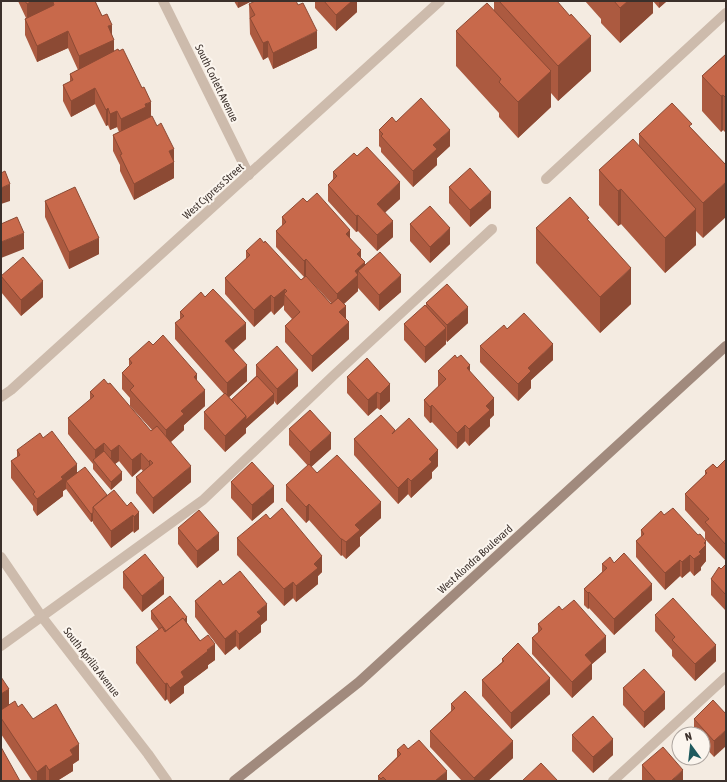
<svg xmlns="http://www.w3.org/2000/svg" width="727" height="782" viewBox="0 0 727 782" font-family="'Asap Condensed',sans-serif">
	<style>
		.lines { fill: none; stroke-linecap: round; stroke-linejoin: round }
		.service { stroke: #cdbbac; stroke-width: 10 }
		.minor { stroke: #cdbbac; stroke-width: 10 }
		.secondary { stroke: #a18a7d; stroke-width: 10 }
		.wall { fill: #ac5a40; fill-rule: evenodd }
		.shaded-wall { fill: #8c4a34 }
		.building { fill: #c8694b; stroke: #8c4a34 }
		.labels { text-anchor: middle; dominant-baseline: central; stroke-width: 4; stroke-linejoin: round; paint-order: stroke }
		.street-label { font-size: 11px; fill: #3b302b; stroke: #fbf5ee }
	</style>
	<rect width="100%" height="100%" fill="#f4ebe1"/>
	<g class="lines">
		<!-- service -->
		<g class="service">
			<path d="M 546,179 L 726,13"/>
			<path d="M 1,646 L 203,500 L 334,375 L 492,229"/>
			<path d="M 613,781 L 726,677"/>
		</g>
		<!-- minor -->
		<g class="minor">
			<path d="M 163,1 L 249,175"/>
			<path d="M 1,397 L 11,390 L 440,1"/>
			<path d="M 1,557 L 42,617 L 148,754 L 167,781"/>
		</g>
		<!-- secondary -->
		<path class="secondary" d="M 234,781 L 359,682 L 726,346"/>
	</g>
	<!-- wall -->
	<g class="wall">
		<path d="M 18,1 L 95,1 L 102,16 L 112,37 L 114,51 L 151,116 L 174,161 L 174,178 L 134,200 L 120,171 L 120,165 L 113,151 L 113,135 L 119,132 L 117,127 L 110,130 L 108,125 L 106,126 L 95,104 L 71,117 L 63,101 L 63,85 L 70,82 L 70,74 L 78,70 L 68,48 L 37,62 L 25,35 L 25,19 L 26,18 Z"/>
		<path d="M 234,1 L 252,1 L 238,8 Z"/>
		<path d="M 315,1 L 357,1 L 357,12 L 336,31 L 315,8 Z"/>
		<path d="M 494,1 L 557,1 L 591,71 L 558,101 L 551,93 L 551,107 L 518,138 L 499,117 L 499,113 L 456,66 L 456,31 L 494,10 Z"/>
		<path d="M 585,1 L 653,1 L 653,13 L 620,43 L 601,23 L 601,19 Z"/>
		<path d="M 653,1 L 667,1 L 659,8 Z"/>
		<path d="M 249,4 L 317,48 L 273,69 L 268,57 L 263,60 L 250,34 Z"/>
		<path d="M 726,54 L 726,133 L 723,130 L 721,132 L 702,111 L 702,76 Z"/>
		<path d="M 396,122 L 450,146 L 437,158 L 437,165 L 413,187 L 381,152 L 381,148 L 379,146 L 379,130 Z"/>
		<path d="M 692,129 L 726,165 L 703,238 L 696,231 L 696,245 L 665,273 L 621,224 L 618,226 L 599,205 L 599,170 L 639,146 L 639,134 Z"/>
		<path d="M 333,172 L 400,199 L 385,212 L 393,237 L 377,251 L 358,231 L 356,232 L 328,201 L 328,185 L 333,179 Z"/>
		<path d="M 449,187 L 491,208 L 470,227 L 449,203 Z"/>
		<path d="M 45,201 L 99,254 L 69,269 L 45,217 Z"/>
		<path d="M 307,202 L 350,238 L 365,265 L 401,292 L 379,311 L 358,288 L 358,291 L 344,304 L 349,339 L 312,372 L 285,342 L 285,326 L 292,319 L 284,310 L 284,305 L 274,315 L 271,311 L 254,327 L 225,294 L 225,278 L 246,259 L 246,251 L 301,280 L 304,277 L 276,247 L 276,231 L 282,226 L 282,217 ZM 306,276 L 332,304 L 331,304 Z"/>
		<path d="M 589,221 L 631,304 L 600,333 L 536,263 L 536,228 Z"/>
		<path d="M 410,224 L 450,244 L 430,263 L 410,241 Z"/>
		<path d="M 1,276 L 43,297 L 21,316 L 1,292 Z"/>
		<path d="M 205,297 L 246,339 L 234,350 L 247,381 L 229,397 L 231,400 L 256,376 L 256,365 L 298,386 L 277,405 L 274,401 L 274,403 L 246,428 L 246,433 L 225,452 L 204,429 L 204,412 L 224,394 L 175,339 L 175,323 L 180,320 L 180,312 Z"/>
		<path d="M 426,303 L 468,323 L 447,342 L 446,340 L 446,344 L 425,363 L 404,340 L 404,324 L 426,306 Z"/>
		<path d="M 507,329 L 553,360 L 531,380 L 531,388 L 518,401 L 480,362 L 480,346 Z"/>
		<path d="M 153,345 L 197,381 L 205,406 L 184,425 L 184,430 L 171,442 L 191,482 L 153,514 L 136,493 L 136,477 L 143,471 L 141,469 L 132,477 L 119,461 L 115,464 L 122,480 L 111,490 L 93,469 L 93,464 L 68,434 L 68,418 L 90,400 L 90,392 L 151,431 L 152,430 L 130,406 L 130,398 L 122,389 L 122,373 L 129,366 L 129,359 Z"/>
		<path d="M 367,358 L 390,401 L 380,410 L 377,408 L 368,416 L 347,393 L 347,377 Z"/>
		<path d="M 438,371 L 470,372 L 494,415 L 490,419 L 490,426 L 469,446 L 465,441 L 457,449 L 432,422 L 430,423 L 424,416 L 424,400 L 438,387 Z"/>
		<path d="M 289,429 L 331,449 L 311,467 L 317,473 L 381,518 L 360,537 L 360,546 L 346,559 L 342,555 L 341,556 L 309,520 L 306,523 L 286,501 L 286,485 L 308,466 L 289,445 Z"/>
		<path d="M 395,431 L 438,466 L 432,472 L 432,478 L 411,498 L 408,494 L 398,504 L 354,455 L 354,439 Z"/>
		<path d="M 43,438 L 77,473 L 107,495 L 127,506 L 131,502 L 139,529 L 134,533 L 133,531 L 111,548 L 93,523 L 93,521 L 91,522 L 66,489 L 63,491 L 63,496 L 37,516 L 33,510 L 33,506 L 11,478 L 11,461 L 17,457 L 17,450 Z"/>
		<path d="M 726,459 L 726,561 L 705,539 L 705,532 L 685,510 L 685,494 L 705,475 L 705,471 L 717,468 Z"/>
		<path d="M 231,482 L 274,502 L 252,521 L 231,498 Z"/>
		<path d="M 664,515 L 706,541 L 706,561 L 701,567 L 701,570 L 694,576 L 690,571 L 682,578 L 680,576 L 665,590 L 636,557 L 636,541 L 641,537 L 641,530 Z"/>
		<path d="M 270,519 L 322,572 L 318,576 L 318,584 L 296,602 L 293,598 L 284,606 L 237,555 L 237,538 Z"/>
		<path d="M 178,528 L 219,550 L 197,568 L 178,544 Z"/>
		<path d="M 614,563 L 652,600 L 614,635 L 589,608 L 588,609 L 584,605 L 584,589 L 602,572 L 602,564 Z"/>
		<path d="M 726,564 L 726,611 L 711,595 L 711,579 Z"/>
		<path d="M 123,572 L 164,594 L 142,612 L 123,588 Z"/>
		<path d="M 223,585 L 267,620 L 261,625 L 261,632 L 239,650 L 236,646 L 225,655 L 195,617 L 195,601 Z"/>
		<path d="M 562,610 L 606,652 L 592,664 L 592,679 L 572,698 L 532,654 L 532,638 L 538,633 L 538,624 Z"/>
		<path d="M 151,611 L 187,623 L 215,660 L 208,665 L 208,668 L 184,686 L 184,693 L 170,704 L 167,699 L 165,701 L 136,663 L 136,647 L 159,630 L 151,619 Z"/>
		<path d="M 655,615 L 716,661 L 695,681 L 672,656 L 672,650 L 655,631 Z"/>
		<path d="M 502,659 L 550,694 L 511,729 L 482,696 L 482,680 L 502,662 Z"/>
		<path d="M 1,677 L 9,705 L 18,707 L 33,719 L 79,760 L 73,764 L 73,771 L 57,781 L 32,781 L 1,734 Z"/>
		<path d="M 623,688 L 665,709 L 644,728 L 623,705 Z"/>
		<path d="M 451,704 L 513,758 L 488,781 L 462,781 L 430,747 L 430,731 L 451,711 Z"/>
		<path d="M 726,714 L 714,757 L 703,745 L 703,734 L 694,734 L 694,719 Z"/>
		<path d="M 572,735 L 613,755 L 593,773 L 572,751 Z"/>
		<path d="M 408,749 L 447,781 L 378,781 L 378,776 L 397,757 L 397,750 Z"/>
		<path d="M 642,765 L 683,781 L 642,781 Z"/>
	</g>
	<!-- shaded-wall -->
	<g class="shaded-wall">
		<path d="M 32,1 L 63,1 L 53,2 L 53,6 L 27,20 L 27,4 Z"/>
		<path d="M 238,1 L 252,1 L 238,8 Z"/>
		<path d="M 352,1 L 357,1 L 357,12 L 336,31 L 336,15 Z"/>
		<path d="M 628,1 L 653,1 L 653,13 L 620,43 L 620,8 Z"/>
		<path d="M 659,1 L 667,1 L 659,8 Z"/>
		<path d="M 112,25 L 112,41 L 108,26 Z"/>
		<path d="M 68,31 L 68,48 L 37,62 L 37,46 Z"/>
		<path d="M 317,31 L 317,48 L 273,69 L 273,53 Z"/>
		<path d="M 591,36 L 591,71 L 558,101 L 558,66 Z"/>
		<path d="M 114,40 L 114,57 L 79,72 L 79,56 Z"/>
		<path d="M 268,41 L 268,57 L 263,60 L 263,43 Z"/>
		<path d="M 551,71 L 551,107 L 518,138 L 518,102 Z"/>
		<path d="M 95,88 L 95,104 L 71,117 L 71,101 Z"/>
		<path d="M 723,95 L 723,130 L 721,132 L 721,96 Z"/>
		<path d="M 151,102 L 151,118 L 121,135 L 121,119 L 145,104 Z"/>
		<path d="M 108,108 L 108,125 L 106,126 L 106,110 Z"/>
		<path d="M 117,111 L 117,127 L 110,130 L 110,114 Z"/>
		<path d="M 450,130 L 450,146 L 437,158 L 437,165 L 413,187 L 413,171 L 433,145 Z"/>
		<path d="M 174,149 L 174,178 L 134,200 L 134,184 L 169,151 Z"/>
		<path d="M 400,182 L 400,199 L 377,220 L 377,204 Z"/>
		<path d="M 726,182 L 726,217 L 703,238 L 703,203 Z"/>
		<path d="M 10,184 L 10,201 L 1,204 L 1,188 Z"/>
		<path d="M 621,189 L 621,224 L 618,226 L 618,191 Z"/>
		<path d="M 491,192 L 491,208 L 470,227 L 470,210 Z"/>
		<path d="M 696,209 L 696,245 L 665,273 L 665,238 Z"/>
		<path d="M 358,215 L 358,231 L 356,232 L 356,216 Z"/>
		<path d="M 393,221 L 393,237 L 377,251 L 377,235 Z"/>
		<path d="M 450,228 L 450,244 L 430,263 L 430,247 Z"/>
		<path d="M 350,230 L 350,246 L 346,234 Z"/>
		<path d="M 24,233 L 24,249 L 1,258 L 1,242 Z"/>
		<path d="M 99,238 L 99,254 L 69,269 L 69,252 Z"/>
		<path d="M 361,250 L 361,265 L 365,262 L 365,278 L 358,271 L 358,291 L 337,310 L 337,294 L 355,271 L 357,254 Z"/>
		<path d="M 306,259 L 306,276 L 304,277 L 304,261 Z"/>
		<path d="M 631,268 L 631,304 L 600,333 L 600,297 Z"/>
		<path d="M 401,275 L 401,292 L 379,311 L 379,295 Z"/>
		<path d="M 43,281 L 43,297 L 21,316 L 21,300 Z"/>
		<path d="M 285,289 L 284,305 L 274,315 L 274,298 Z"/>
		<path d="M 271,295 L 271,311 L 254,327 L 254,310 Z"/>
		<path d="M 346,306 L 346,323 L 339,312 Z"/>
		<path d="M 468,307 L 468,323 L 447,342 L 447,325 Z"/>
		<path d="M 349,322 L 349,339 L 312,372 L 312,356 Z"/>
		<path d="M 246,323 L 246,339 L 225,357 L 225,341 Z"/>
		<path d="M 446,328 L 446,344 L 425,363 L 425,347 Z"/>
		<path d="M 553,344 L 553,360 L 531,380 L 531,388 L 518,401 L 518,384 L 528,368 Z"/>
		<path d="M 247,365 L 247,381 L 227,399 L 227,383 Z"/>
		<path d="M 470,365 L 470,381 L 467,368 Z"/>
		<path d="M 298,370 L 298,386 L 277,405 L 277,389 Z"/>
		<path d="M 197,374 L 197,390 L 194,377 Z"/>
		<path d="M 390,384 L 390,401 L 380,410 L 380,394 Z"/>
		<path d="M 205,390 L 205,406 L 184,425 L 184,430 L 166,446 L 166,430 L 181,411 Z"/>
		<path d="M 377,392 L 377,408 L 368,416 L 368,400 Z"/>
		<path d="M 274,394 L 274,403 L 246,428 L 246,433 L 225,452 L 225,436 L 246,416 Z"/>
		<path d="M 494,398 L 494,415 L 490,419 L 490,426 L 469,446 L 469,429 L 486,406 Z"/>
		<path d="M 432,405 L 432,422 L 430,423 L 430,407 Z"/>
		<path d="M 465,425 L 465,441 L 457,449 L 457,433 Z"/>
		<path d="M 331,433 L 331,449 L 310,468 L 310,452 Z"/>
		<path d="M 104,443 L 104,459 L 95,463 L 95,450 Z"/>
		<path d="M 119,445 L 119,461 L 111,467 L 111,451 Z"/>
		<path d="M 438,450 L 438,466 L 432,472 L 432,478 L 411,498 L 411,481 L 429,459 Z"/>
		<path d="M 141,453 L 141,469 L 132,477 L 132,460 Z"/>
		<path d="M 150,460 L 150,477 L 149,478 L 149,462 Z"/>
		<path d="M 77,464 L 77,480 L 66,481 L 66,489 L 63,491 L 63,496 L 37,516 L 37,499 L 61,477 Z"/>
		<path d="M 191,466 L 191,482 L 153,514 L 153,498 Z"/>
		<path d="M 122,472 L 122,480 L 111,490 L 111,482 Z"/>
		<path d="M 408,478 L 408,494 L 398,504 L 398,488 Z"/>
		<path d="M 274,486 L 274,502 L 252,521 L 252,505 Z"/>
		<path d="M 381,502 L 381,518 L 360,537 L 360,546 L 346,559 L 346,542 L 355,525 Z"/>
		<path d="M 309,504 L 309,520 L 306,523 L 306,507 Z"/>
		<path d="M 139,512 L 139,529 L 134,533 L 134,517 Z"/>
		<path d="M 93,513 L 93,521 L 91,522 L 91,514 Z"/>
		<path d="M 133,515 L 133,531 L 111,548 L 111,531 Z"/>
		<path d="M 219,533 L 219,550 L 197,568 L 197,551 Z"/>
		<path d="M 341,539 L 342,539 L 342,555 L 341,556 Z"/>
		<path d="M 706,541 L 706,561 L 701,567 L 701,570 L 694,576 L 694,559 L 699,552 L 704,543 Z"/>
		<path d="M 690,555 L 690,571 L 682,578 L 682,562 Z"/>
		<path d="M 322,556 L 322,572 L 318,576 L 318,584 L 296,602 L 296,586 L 314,564 Z"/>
		<path d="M 680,560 L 680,576 L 665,590 L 665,573 Z"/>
		<path d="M 164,578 L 164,594 L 142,612 L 142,596 Z"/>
		<path d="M 293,582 L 293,598 L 284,606 L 284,589 Z"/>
		<path d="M 652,584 L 652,600 L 614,635 L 614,619 Z"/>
		<path d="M 589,592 L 589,608 L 588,609 L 588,593 Z"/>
		<path d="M 267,604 L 267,620 L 261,625 L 261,632 L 239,650 L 239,634 L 257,612 Z"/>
		<path d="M 187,617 L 187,626 L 167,632 Z"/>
		<path d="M 236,630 L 236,646 L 225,655 L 225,639 Z"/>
		<path d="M 606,636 L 606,652 L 592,664 L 592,679 L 572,698 L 572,682 L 585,655 Z"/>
		<path d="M 215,644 L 215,660 L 208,665 L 208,668 L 184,686 L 184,693 L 170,704 L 170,688 L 181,672 L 207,650 Z"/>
		<path d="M 716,645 L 716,661 L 695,681 L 695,664 Z"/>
		<path d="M 550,678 L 550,694 L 511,729 L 511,713 Z"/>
		<path d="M 167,683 L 167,699 L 165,701 L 165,684 Z"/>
		<path d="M 9,689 L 9,705 L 1,710 L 1,694 Z"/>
		<path d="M 665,692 L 665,709 L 644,728 L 644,712 Z"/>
		<path d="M 726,730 L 726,746 L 714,757 L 714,741 Z"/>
		<path d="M 613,739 L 613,755 L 593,773 L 593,757 Z"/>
		<path d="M 513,741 L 513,758 L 488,781 L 474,781 L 474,778 Z"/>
		<path d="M 79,744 L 79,760 L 73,764 L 73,771 L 57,781 L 49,781 L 49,770 L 70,750 Z"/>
		<path d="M 46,765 L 46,781 L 37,781 L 37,772 Z"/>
		<path d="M 683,770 L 683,781 L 671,781 Z"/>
		<path d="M 447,771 L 447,781 L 435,781 Z"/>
	</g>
	<!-- building -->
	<g class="building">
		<path d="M 25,1 L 32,1 L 27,4 Z"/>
		<path d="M 56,1 L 95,1 L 102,16 L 107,14 L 112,25 L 108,26 L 114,40 L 79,56 L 68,31 L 37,46 L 25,19 L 54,5 L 53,2 Z"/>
		<path d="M 255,1 L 296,1 L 298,5 L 303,3 L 317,31 L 273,53 L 268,41 L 263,43 L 250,18 L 255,15 L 249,4 Z"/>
		<path d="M 324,1 L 352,1 L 336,15 Z"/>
		<path d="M 499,1 L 557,1 L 570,16 L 571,14 L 591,36 L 558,66 Z"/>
		<path d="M 614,1 L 628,1 L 620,8 Z"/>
		<path d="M 487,3 L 551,71 L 518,102 L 499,82 L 501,79 L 456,31 Z"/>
		<path d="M 118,49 L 119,51 L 123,49 L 142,88 L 144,87 L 151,102 L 145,104 L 146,107 L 121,119 L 117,111 L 110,114 L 108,108 L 106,110 L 95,88 L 71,101 L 63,85 L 73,80 L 70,74 Z"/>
		<path d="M 726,54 L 726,98 L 723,95 L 721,96 L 702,76 Z"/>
		<path d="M 421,98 L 450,130 L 433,145 L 437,149 L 413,171 L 381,136 L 383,134 L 379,130 L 392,117 L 396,122 Z"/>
		<path d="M 672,103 L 692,124 L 689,126 L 726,165 L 726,182 L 703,203 L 639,134 Z"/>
		<path d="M 152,116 L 157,126 L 161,123 L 174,149 L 169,151 L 174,162 L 134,184 L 120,155 L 122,154 L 113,135 Z"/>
		<path d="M 633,139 L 696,209 L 665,238 L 621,189 L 618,191 L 599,170 Z"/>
		<path d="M 367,147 L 400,182 L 377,204 L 393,221 L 377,235 L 358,215 L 356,216 L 328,185 L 337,176 L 333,172 L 354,153 L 357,156 Z"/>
		<path d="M 470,168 L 491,192 L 470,210 L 449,187 Z"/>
		<path d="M 5,171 L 10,184 L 1,188 L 1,173 Z"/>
		<path d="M 75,187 L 99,238 L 69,252 L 45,201 Z"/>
		<path d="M 317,193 L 350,230 L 346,234 L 361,250 L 357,254 L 365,262 L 355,271 L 358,275 L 337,294 L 306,259 L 304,261 L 276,231 L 286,222 L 282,217 L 303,198 L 307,202 Z"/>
		<path d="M 570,197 L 589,218 L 587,219 L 631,268 L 600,297 L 536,228 Z"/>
		<path d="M 430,206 L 450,228 L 430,247 L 410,224 Z"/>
		<path d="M 17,217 L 24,233 L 1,242 L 1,224 Z"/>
		<path d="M 260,238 L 264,243 L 265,241 L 301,280 L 306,276 L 331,304 L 338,298 L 346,306 L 339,312 L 349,322 L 312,356 L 285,326 L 300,312 L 284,294 L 287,291 L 285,289 L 274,298 L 271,295 L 254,310 L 225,278 L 250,255 L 246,251 Z"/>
		<path d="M 380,252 L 401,275 L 379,295 L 358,271 Z"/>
		<path d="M 23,257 L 43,281 L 21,300 L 1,276 Z"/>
		<path d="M 447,284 L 468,307 L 447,325 L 426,303 Z"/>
		<path d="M 213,289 L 246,323 L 225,341 L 247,365 L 227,383 L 175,323 L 184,316 L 180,312 L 201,292 L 205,297 Z"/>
		<path d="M 425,305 L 446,328 L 425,347 L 404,324 Z"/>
		<path d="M 524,313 L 553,344 L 528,368 L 531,371 L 518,384 L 480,346 L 504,325 L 507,329 Z"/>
		<path d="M 163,335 L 197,374 L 194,377 L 205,390 L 181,411 L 184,414 L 166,430 L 130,390 L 134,386 L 122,373 L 132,363 L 129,359 L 149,341 L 153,345 Z"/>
		<path d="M 277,346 L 298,370 L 277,389 L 256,365 Z"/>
		<path d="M 455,355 L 457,358 L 461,355 L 470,365 L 467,368 L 494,398 L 486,406 L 490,410 L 469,429 L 465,425 L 457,433 L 432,405 L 430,407 L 424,400 L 446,379 L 438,371 Z"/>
		<path d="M 367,358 L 390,384 L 380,394 L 377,392 L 368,400 L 347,377 Z"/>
		<path d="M 257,376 L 274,394 L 246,420 L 246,416 L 231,400 Z"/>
		<path d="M 104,379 L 108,384 L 110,383 L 151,431 L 157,426 L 191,466 L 153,498 L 136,477 L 153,463 L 150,460 L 149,462 L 141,453 L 132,460 L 119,445 L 111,451 L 104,443 L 95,450 L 68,418 L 94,396 L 90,392 Z"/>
		<path d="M 225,393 L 246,416 L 225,436 L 204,412 Z"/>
		<path d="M 310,410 L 331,433 L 310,452 L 289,429 Z"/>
		<path d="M 381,415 L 395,430 L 392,434 L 409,418 L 438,450 L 429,459 L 432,462 L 411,481 L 408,478 L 398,488 L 354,439 Z"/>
		<path d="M 52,431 L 77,464 L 61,477 L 63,479 L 37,499 L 33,494 L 35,492 L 11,461 L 20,455 L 17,450 L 40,433 L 43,438 Z"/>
		<path d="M 104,451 L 122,472 L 111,482 L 93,460 Z"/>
		<path d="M 337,455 L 381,502 L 355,525 L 360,530 L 346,542 L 342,539 L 341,539 L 309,504 L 306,507 L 286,485 L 309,464 L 317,473 Z"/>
		<path d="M 726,459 L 726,545 L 705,522 L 709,519 L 685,494 L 707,473 L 705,471 L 713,464 L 717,468 Z"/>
		<path d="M 252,462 L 274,486 L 252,505 L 231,482 Z"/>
		<path d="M 85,467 L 107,495 L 93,507 L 93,513 L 91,514 L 66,481 Z"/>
		<path d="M 114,490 L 127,506 L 131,502 L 139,512 L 134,517 L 133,515 L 111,531 L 93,507 Z"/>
		<path d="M 282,508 L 322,556 L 314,564 L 318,568 L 296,586 L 293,582 L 284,589 L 237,538 L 266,514 L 270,519 Z"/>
		<path d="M 673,508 L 698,535 L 700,534 L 706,541 L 704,543 L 706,545 L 699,552 L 701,554 L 694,559 L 690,555 L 682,562 L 680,560 L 665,573 L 636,541 L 644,534 L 641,530 L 661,511 L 664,515 Z"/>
		<path d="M 199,510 L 219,533 L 197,551 L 178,528 Z"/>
		<path d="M 624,553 L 652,584 L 614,619 L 589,592 L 588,593 L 584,589 L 607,568 L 602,564 L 610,557 L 614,563 Z"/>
		<path d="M 145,554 L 164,578 L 142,596 L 123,572 Z"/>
		<path d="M 726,564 L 726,595 L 711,579 L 719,567 L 721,569 Z"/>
		<path d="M 240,571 L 267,604 L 257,612 L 261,616 L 239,634 L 236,630 L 225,639 L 195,601 L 220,580 L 223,585 Z"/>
		<path d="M 170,596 L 187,617 L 184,620 L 183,618 L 166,631 L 151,611 Z"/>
		<path d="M 673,598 L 716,645 L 695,664 L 672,640 L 675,637 L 655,615 Z"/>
		<path d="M 574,600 L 606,636 L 585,655 L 592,663 L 572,682 L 532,638 L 542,629 L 538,624 L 559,606 L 562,610 Z"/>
		<path d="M 183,618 L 200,641 L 208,635 L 215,644 L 207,650 L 208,651 L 181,672 L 184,677 L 170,688 L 167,683 L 165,684 L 136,647 L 162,627 L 165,632 Z"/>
		<path d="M 518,643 L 550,678 L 511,713 L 482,680 L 504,661 L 502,659 Z"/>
		<path d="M 644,669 L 665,692 L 644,712 L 623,688 Z"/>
		<path d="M 1,677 L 9,689 L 1,694 Z"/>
		<path d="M 465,691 L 513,741 L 474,778 L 430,731 L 455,708 L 451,704 Z"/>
		<path d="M 713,700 L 726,714 L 726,730 L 714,741 L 694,719 Z"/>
		<path d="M 15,701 L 18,707 L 22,704 L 33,719 L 56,704 L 79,744 L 70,750 L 73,755 L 49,770 L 46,765 L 37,772 L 1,718 L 1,710 Z"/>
		<path d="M 593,716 L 613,739 L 593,757 L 572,735 Z"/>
		<path d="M 419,740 L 447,771 L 435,781 L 387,781 L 383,777 L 381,779 L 378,776 L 401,754 L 397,750 L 404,744 L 408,749 Z"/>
		<path d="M 1,747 L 20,781 L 1,781 Z"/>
		<path d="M 663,747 L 683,770 L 671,781 L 656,781 L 642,765 Z"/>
		<path d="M 541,763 L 558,781 L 522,781 Z"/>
	</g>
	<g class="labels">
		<!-- street labels -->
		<g class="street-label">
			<text transform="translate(217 83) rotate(64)">South Corlett Avenue</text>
			<text transform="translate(213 191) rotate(-42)">West Cypress Street</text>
			<text transform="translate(475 559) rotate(-42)">West Alondra Boulevard</text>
			<text transform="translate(92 662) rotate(52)">South Aprilia Avenue</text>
		</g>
	</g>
	<!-- border -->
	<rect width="727" height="782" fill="none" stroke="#3b302b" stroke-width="4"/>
	<!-- north arrow -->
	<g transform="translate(691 746) rotate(345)"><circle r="19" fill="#fbf5ee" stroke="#aea6a0"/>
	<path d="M0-3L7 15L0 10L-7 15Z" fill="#1f5a5e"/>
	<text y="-6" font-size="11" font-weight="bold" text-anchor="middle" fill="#3b302b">N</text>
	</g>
</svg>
